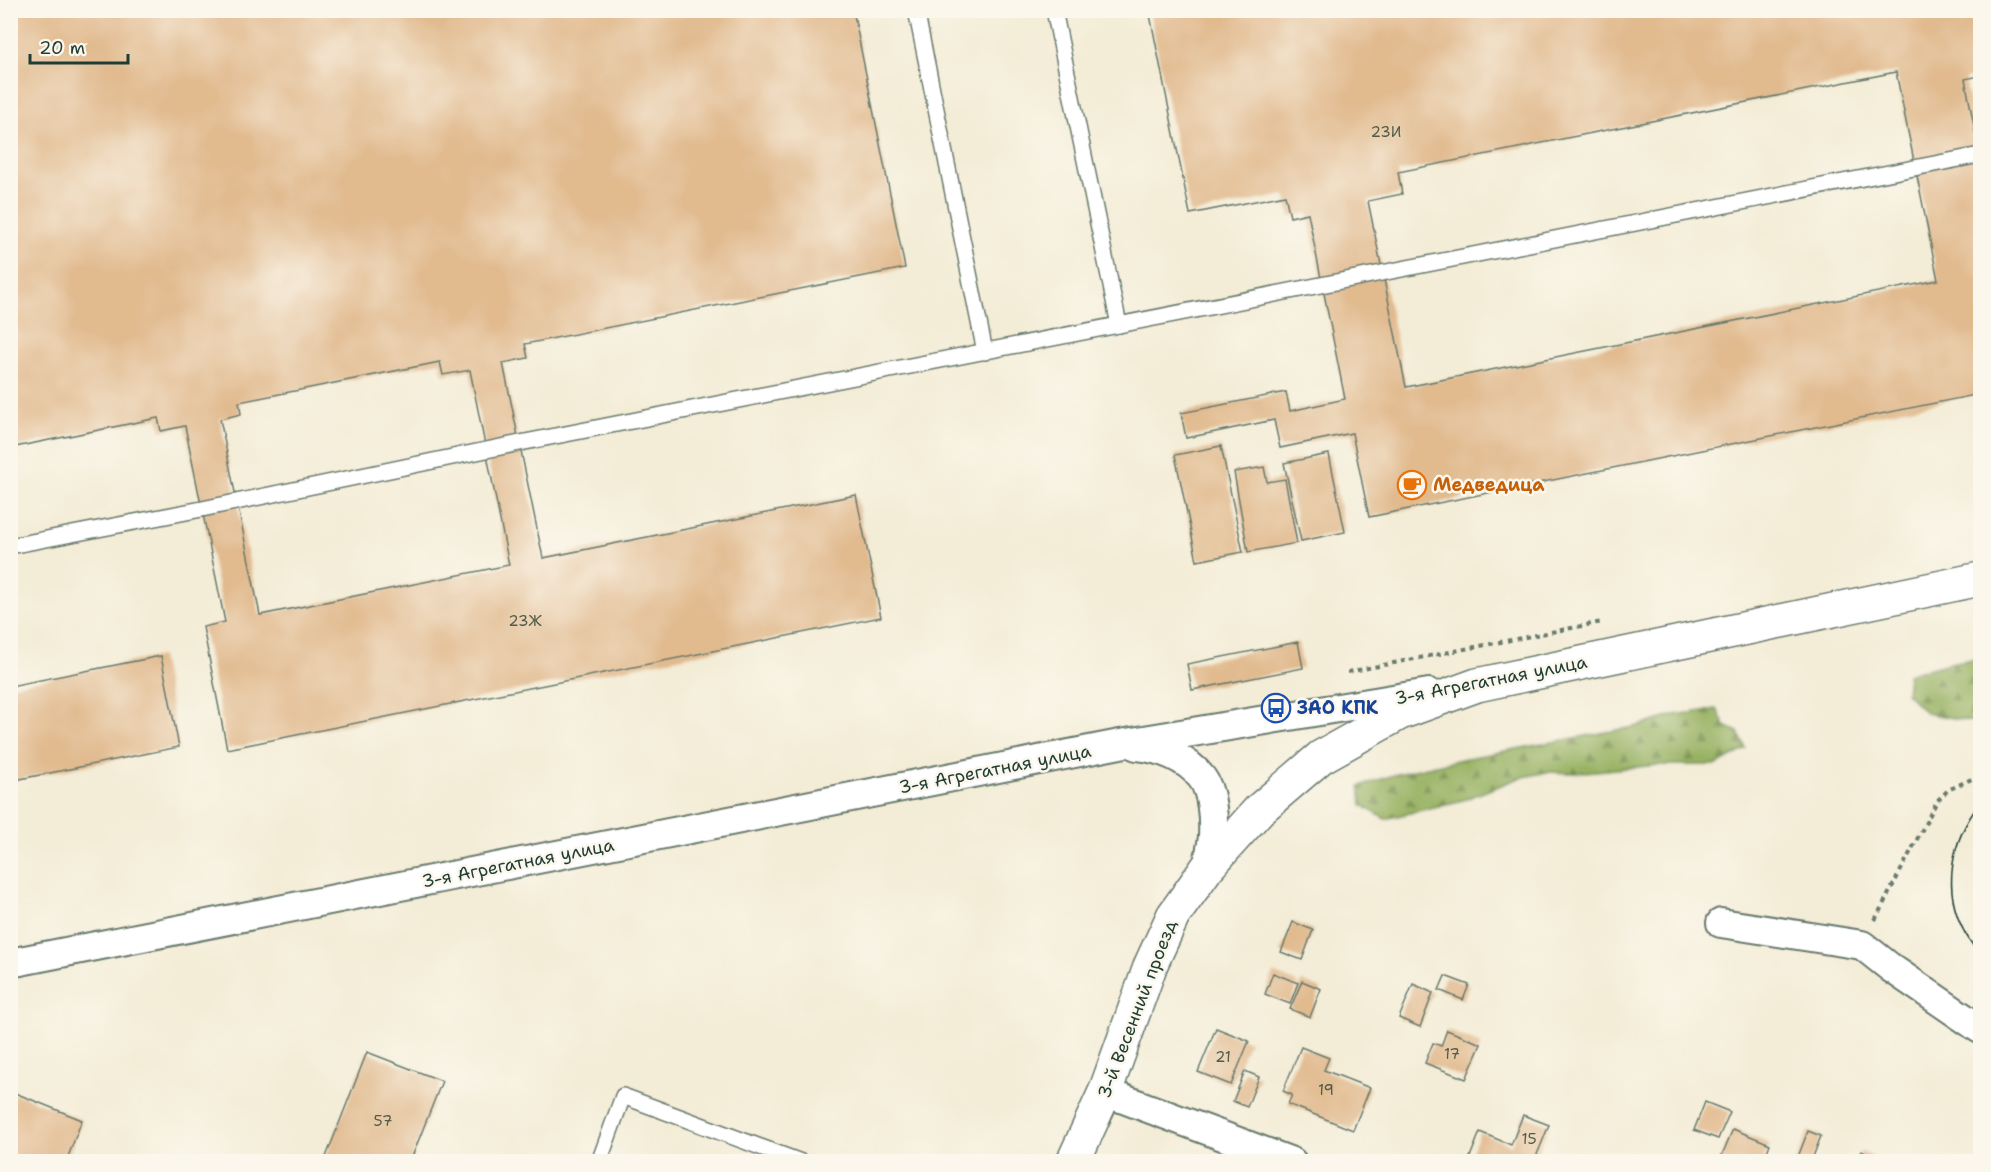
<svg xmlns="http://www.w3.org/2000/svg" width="1991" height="1172" viewBox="0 0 1991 1172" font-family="'Shantell Sans',sans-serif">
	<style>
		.forest { fill: url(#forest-firs); stroke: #5c784c; stroke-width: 1.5 }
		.building { fill: #e1ba8e; fill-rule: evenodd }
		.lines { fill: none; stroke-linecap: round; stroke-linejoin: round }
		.lane-casing { stroke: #697a6d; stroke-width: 18 }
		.street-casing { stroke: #697a6d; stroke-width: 32 }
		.secondary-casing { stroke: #697a6d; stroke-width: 36 }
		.path { stroke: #697a6d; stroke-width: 4; stroke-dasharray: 4.5 4.5; stroke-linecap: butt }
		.lane { stroke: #fff; stroke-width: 15 }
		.street { stroke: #fff; stroke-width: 28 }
		.secondary { stroke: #fff; stroke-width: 33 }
		.tram { stroke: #1f3d34; stroke-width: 1.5 }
		.labels { text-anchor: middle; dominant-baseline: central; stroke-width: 5; stroke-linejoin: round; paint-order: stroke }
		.number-label { font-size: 15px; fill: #505c4a }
		.food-label { font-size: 18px; font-weight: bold; fill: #c56008; stroke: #fbf7ec; text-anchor: start }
		.street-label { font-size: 18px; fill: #1f3d34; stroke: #fbf7ec }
		.transit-label { font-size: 18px; font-weight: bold; fill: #164399; stroke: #fbf7ec; text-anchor: start }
	</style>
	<defs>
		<pattern id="forest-firs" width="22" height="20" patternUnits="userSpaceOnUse" patternTransform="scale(1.5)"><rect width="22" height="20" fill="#98b263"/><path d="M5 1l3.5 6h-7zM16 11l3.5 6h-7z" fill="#7b9252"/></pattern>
	</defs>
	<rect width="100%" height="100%" fill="#fbf7ec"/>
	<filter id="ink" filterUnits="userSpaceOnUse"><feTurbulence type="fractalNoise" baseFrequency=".0167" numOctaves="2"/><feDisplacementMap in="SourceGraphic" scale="12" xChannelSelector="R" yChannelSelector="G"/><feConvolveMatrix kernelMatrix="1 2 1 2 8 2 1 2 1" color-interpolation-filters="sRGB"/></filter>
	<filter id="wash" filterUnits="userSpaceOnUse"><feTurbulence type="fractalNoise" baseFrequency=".008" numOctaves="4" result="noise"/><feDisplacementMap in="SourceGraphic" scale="24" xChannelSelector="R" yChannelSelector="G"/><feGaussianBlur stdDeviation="1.35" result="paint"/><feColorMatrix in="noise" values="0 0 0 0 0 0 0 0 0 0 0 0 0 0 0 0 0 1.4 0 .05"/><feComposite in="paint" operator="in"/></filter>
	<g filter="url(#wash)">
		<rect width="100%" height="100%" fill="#f3ecd6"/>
		<!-- forest -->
		<g class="forest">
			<path d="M 1980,658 L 1980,723 L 1926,713 L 1906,693 L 1908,674 L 1950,663 Z"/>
			<path d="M 1717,709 L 1725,726 L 1738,732 L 1746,749 L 1717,765 L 1658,765 L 1574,773 L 1547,772 L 1519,778 L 1463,800 L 1385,819 L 1362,805 L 1360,786 L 1397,774 L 1462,759 L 1639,726 L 1675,715 Z"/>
		</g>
		<g id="blocks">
			<!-- building -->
			<g class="building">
				<path d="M 10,10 L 853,10 L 905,268 L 525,344 L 528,358 L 503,363 L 543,558 L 856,495 L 881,617 L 227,749 L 203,627 L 225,622 L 185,426 L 161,431 L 158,418 L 10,448 ZM 440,362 L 443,375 L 470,370 L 509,565 L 260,615 L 220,419 L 241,414 L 239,402 Z"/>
				<path d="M 1149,10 L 1980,10 L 1980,76 L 1965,79 L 1980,157 L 1980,394 L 1369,517 L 1352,433 L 1280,448 L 1274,420 L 1186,438 L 1181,413 L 1286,392 L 1290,411 L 1345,399 L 1308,213 L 1290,217 L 1285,195 L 1190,214 ZM 1896,72 L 1938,280 L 1406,387 L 1368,201 L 1402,194 L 1398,172 Z"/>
				<path d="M 1221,446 L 1243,552 L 1197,561 L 1175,455 Z"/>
				<path d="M 1329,454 L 1345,532 L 1301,541 L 1284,463 Z"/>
				<path d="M 1264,467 L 1267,482 L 1285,479 L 1297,543 L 1248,552 L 1234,472 Z"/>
				<path d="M 1298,642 L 1303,668 L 1192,690 L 1187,664 Z"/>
				<path d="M 161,656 L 179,747 L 10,781 L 10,686 Z"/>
				<path d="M 1293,922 L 1313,930 L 1302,960 L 1281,952 Z"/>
				<path d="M 1273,973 L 1298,983 L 1290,1004 L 1265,994 Z"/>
				<path d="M 1445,976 L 1469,985 L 1463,1000 L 1439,990 Z"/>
				<path d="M 1302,981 L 1321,989 L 1310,1017 L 1290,1009 Z"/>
				<path d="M 1413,984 L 1433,993 L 1420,1027 L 1399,1018 Z"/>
				<path d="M 1216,1028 L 1249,1041 L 1231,1085 L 1198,1072 Z"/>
				<path d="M 1447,1030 L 1481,1044 L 1466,1079 L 1425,1063 L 1433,1043 L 1441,1046 Z"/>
				<path d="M 1301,1047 L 1329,1058 L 1324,1070 L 1370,1088 L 1353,1130 L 1288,1104 L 1292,1095 L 1283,1091 Z"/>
				<path d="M 367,1052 L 442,1081 L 410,1162 L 324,1162 Z"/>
				<path d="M 1245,1071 L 1259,1077 L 1247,1107 L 1233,1101 Z"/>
				<path d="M 15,1093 L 82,1120 L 66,1162 L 10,1162 L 10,1105 Z"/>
				<path d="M 1705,1102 L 1730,1112 L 1718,1139 L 1694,1130 Z"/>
				<path d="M 1523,1115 L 1549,1125 L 1534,1162 L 1468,1162 L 1480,1132 L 1511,1145 Z"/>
				<path d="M 1733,1129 L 1770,1144 L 1763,1162 L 1719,1162 Z"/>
				<path d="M 1808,1131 L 1821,1136 L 1811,1162 L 1796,1162 Z"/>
				<path d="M 1861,1151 L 1874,1157 L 1872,1162 L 1856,1162 Z"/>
			</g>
		</g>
	</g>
	<g filter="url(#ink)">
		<use href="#blocks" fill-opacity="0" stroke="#697a6d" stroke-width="1.5"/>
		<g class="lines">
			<!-- lane casing -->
			<g class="lane-casing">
				<g id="lane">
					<path d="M 916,10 L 985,352"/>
					<path d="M 1054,10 L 1119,325"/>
					<path d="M 10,546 L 202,509 L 520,443 L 1980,155"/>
					<path d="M 599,1162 L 623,1096 L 801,1162"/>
				</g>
			</g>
			<!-- street casing -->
			<g class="street-casing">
				<g id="street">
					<path d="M 1137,746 C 1160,748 1187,758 1202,778 C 1212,791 1214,819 1213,836 C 1212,847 1209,857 1207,868"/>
					<path d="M 1721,923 L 1862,945 L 1891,968 L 1980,1029"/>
					<path d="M 10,963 L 1120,744 L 1429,693"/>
					<path d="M 1105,1092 L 1292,1162"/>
				</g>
			</g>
			<!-- secondary casing -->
			<g class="secondary-casing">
				<path id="secondary" d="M 1073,1162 L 1105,1092 L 1151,964 L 1173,916 L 1207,868 L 1259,810 L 1321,757 L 1400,713 L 1477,685 L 1980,579"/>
			</g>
			<!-- path -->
			<g class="path">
				<path d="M 1348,672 L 1602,622"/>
				<path d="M 1875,920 L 1937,801 L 1948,790 L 1980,775"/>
			</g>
			<!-- lane -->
			<use href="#lane" class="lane"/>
			<!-- street -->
			<use href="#street" class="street"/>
			<!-- secondary -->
			<use href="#secondary" class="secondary"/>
			<!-- tram -->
			<path class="tram" d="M 1980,803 C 1951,840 1941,890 1965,933 C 1970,941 1975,949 1980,956"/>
		</g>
	</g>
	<!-- icons -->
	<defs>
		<g id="cafe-ring" transform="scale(1.5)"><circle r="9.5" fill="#fbf7ec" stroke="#e8710a" stroke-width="1.5"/><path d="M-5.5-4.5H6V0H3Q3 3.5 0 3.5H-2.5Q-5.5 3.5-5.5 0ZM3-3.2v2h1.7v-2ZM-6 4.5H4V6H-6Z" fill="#e8710a"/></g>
		<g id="bus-ring" transform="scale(1.5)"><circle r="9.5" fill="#fbf7ec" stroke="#1a4fb4" stroke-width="1.5"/><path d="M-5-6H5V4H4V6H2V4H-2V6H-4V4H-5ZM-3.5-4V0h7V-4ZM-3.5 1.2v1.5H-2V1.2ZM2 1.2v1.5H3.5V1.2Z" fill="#1a4fb4"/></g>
	</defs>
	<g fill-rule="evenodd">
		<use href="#cafe-ring" x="1412" y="485"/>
		<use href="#bus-ring" x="1276" y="708"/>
	</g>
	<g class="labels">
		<!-- number labels -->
		<g class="number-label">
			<text x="1386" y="132">23И</text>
			<text x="525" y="621">23Ж</text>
			<text x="1452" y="1054">17</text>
			<text x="1223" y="1057">21</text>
			<text x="1326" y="1090">19</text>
			<text x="383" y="1121">57</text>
			<text x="1529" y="1139">15</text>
		</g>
		<!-- food labels -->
		<g class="food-label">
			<text x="1433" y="485">Медведица</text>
		</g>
		<!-- street labels -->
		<g class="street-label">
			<text transform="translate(1491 680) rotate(-11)">3-я Агрегатная улица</text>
			<text transform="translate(995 769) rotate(-11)">3-я Агрегатная улица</text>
			<text transform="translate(518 863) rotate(-11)">3-я Агрегатная улица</text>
			<text transform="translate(1137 1009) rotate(-69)">3-й Весенний проезд</text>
		</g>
		<!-- transit labels -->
		<g class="transit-label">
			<text x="1297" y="708">ЗАО КПК</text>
		</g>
	</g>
	<!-- margin -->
	<rect width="1991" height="1172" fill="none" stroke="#fbf7ec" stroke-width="36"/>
	<!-- scale -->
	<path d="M30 54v9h98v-9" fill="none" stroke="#1f3d34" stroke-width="3"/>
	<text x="39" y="54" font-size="18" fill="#1f3d34" stroke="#fbf7ec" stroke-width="4.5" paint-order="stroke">20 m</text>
</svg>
